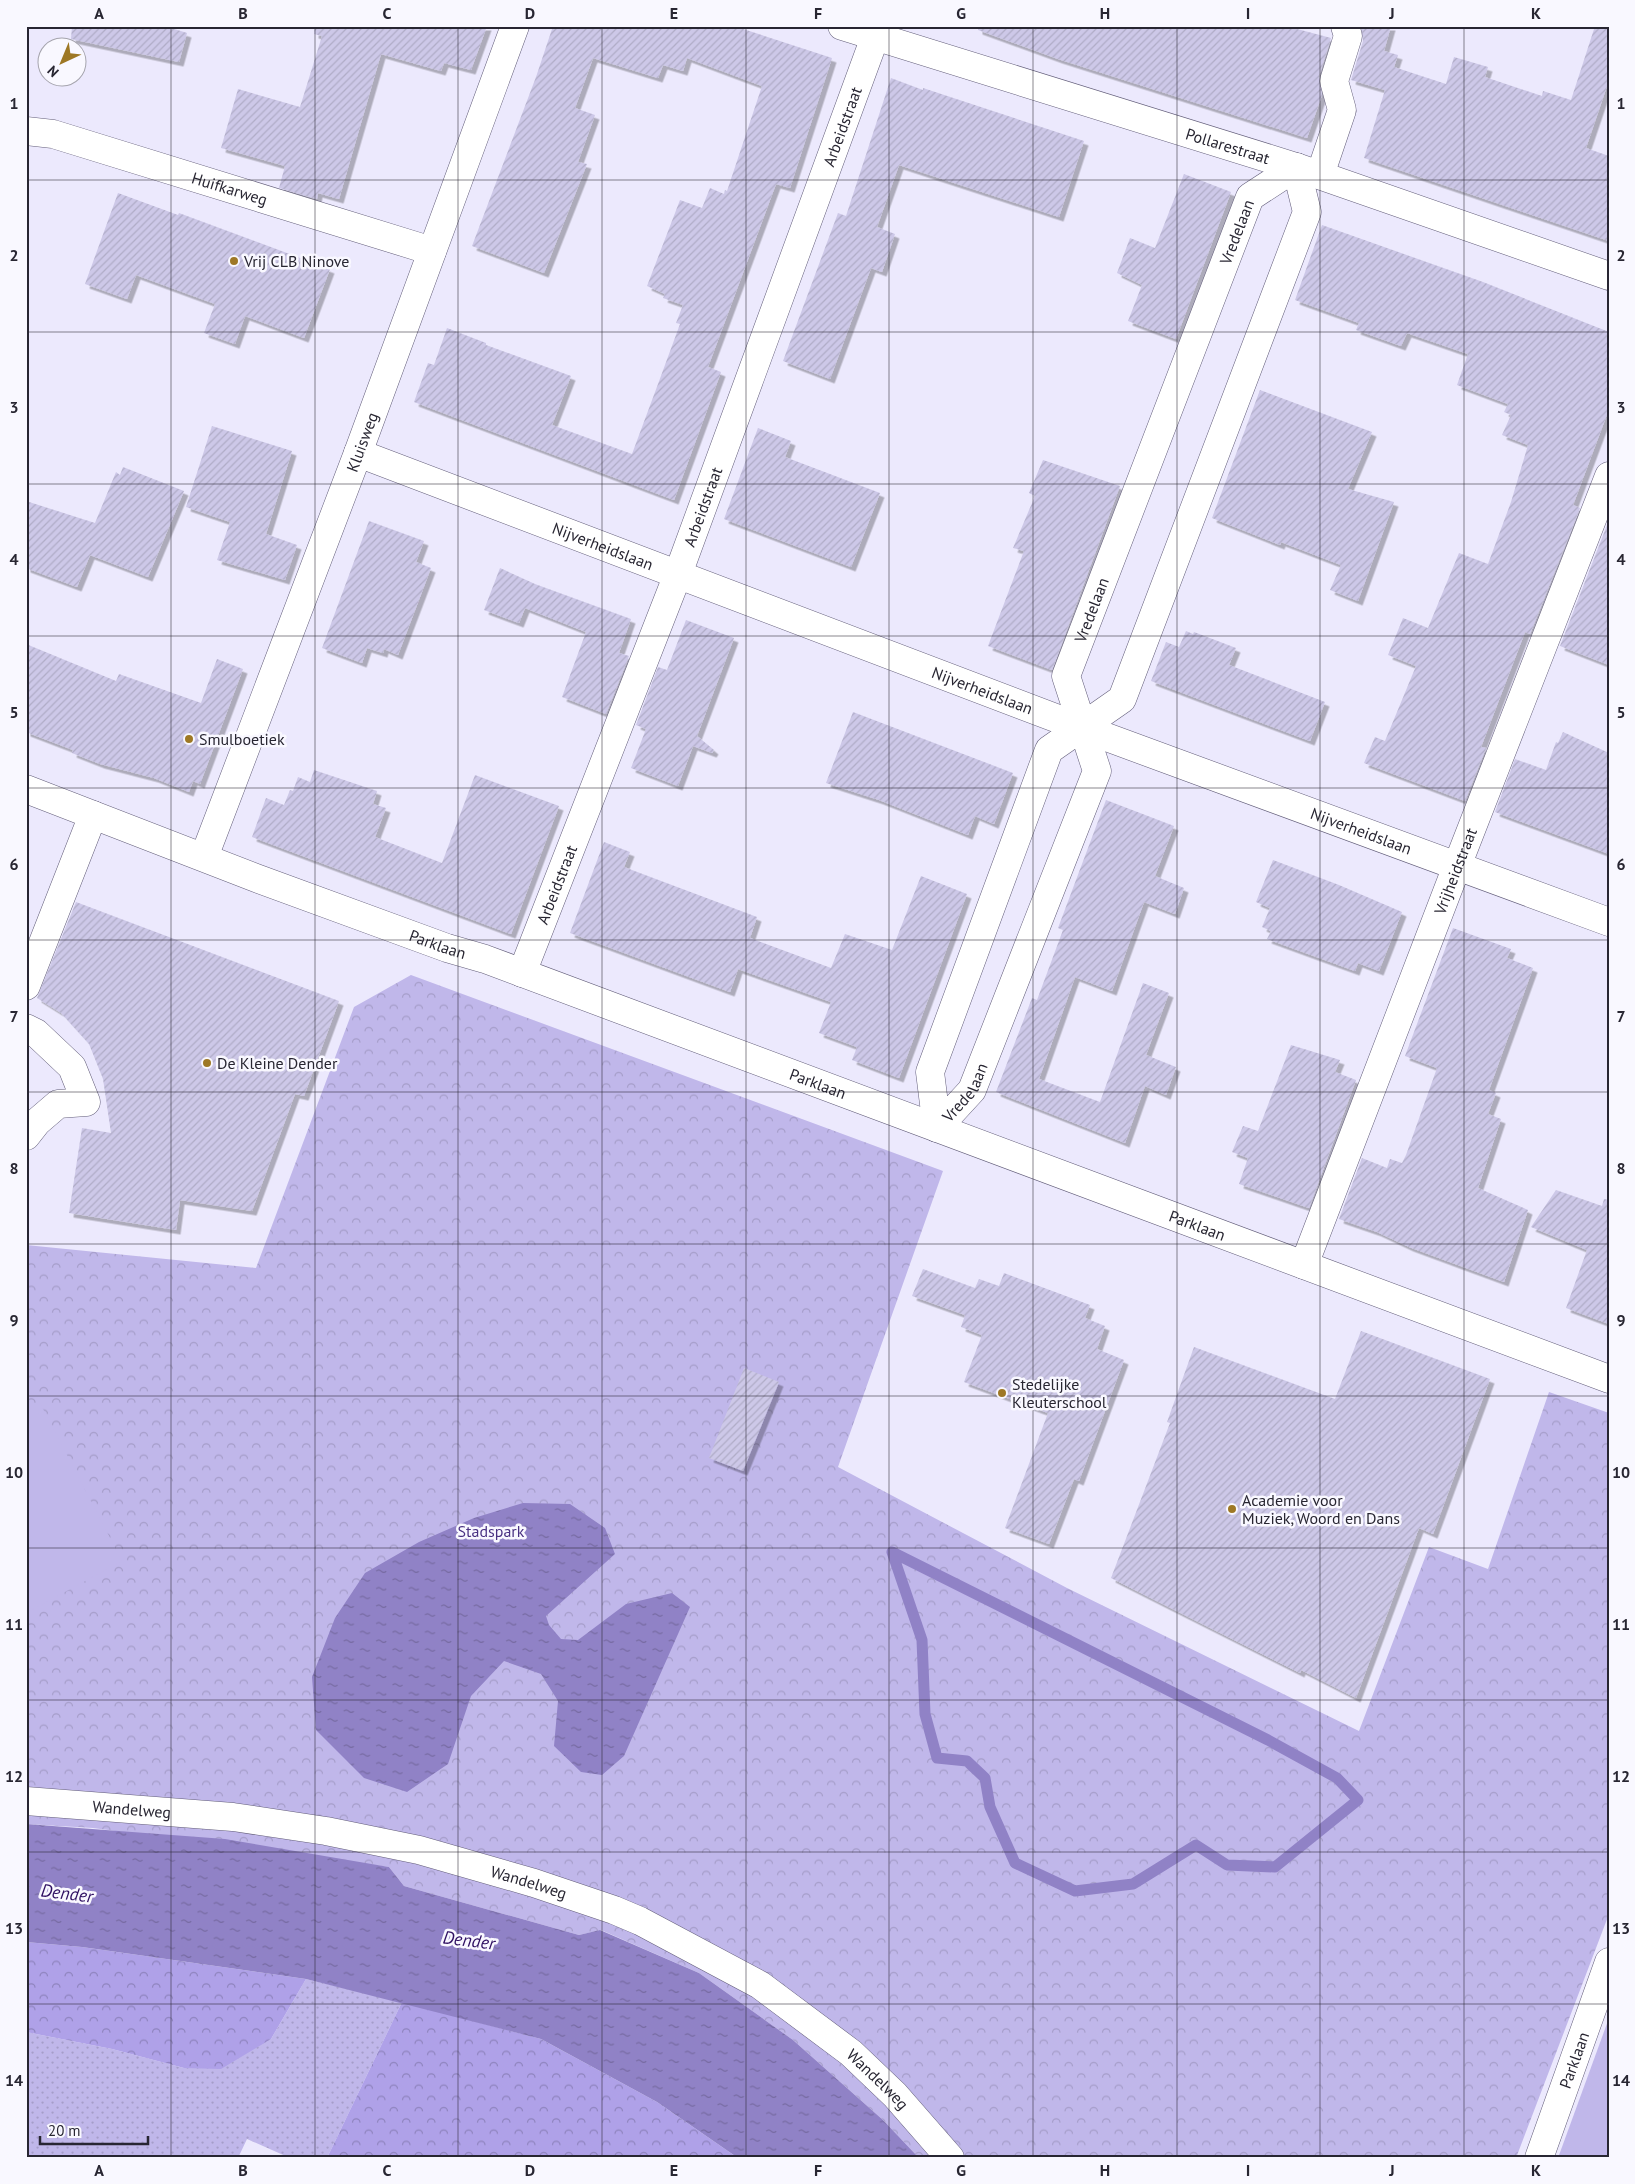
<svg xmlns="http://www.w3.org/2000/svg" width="1635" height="2184" viewBox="0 0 1635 2184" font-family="'PT Sans',sans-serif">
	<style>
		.grass { fill: url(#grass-dots) }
		.forest { fill: url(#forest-crowns) }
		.park { fill: url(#park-crowns) }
		.garden { fill: #c0b7ea }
		.water { fill: url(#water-ripples) }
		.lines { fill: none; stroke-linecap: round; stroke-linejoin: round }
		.stream { stroke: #9082c6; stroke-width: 11 }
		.building { fill: url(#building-hatch); filter: url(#shadow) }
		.minor-casing { stroke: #635e7a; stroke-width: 29 }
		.minor { stroke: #fff; stroke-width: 28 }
		.grid { fill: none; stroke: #282632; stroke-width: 1; stroke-opacity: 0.55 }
		.poi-dot { fill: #9e7825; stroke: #f9f8ff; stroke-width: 2 }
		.labels { text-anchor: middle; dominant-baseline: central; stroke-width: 5; stroke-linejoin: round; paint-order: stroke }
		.street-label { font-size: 16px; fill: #282632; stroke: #f9f8ff }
		.poi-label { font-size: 16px; fill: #282632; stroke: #f9f8ff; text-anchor: start }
		.park-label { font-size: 16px; fill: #493182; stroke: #f9f8ff }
		.water-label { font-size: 18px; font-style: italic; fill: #2f1062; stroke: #f9f8ff }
		.neatline { fill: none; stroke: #282632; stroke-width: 2 }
		.grid-label { font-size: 16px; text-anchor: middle; font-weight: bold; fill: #282632 }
	</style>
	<defs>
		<pattern id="grass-dots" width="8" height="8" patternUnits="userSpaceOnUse" patternTransform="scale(1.25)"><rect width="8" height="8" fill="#c0b7ea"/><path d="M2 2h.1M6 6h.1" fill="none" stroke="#a59dc9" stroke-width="1.8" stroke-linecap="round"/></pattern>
		<pattern id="forest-crowns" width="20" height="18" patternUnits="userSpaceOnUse" patternTransform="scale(1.25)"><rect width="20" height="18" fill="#afa1e8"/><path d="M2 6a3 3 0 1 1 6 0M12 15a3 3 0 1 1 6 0" fill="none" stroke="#8e83bd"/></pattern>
		<pattern id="park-crowns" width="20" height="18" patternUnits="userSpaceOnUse" patternTransform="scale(1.25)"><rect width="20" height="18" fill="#c0b7ea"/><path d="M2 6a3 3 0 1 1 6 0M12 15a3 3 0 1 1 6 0" fill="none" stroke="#a59dc9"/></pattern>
		<pattern id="water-ripples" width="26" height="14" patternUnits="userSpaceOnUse" patternTransform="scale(1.25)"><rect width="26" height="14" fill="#9082c6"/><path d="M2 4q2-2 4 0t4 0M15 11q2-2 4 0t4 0" fill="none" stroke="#766aa1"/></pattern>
		<pattern id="building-hatch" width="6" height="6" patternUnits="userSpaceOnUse" patternTransform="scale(1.25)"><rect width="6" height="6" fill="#cdc8e8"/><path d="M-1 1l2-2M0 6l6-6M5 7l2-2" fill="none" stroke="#b0acc7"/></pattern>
		<filter id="shadow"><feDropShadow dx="4.5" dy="4.5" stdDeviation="0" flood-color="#0004"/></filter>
	</defs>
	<rect width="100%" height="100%" fill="#ece9fd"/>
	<!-- grass -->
	<path class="grass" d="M 306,1979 L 402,2002 L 327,2158 L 290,2158 L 247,2139 L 238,2158 L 26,2158 L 26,2032 L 112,2049 L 184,2068 L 271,2039 Z"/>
	<!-- forest -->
	<g class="forest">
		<path d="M 26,1942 L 82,1947 L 306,1979 L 271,2039 L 221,2069 L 184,2068 L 112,2049 L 26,2032 Z"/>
		<path d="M 402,2002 L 541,2039 L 657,2102 L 738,2158 L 327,2158 Z"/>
	</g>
	<!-- park -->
	<path class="park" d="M 411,975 L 943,1171 L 838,1467 L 1067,1588 L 1359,1731 L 1429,1547 L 1488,1569 L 1549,1392 L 1609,1413 L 1609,1914 L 1516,2158 L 919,2158 L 883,2120 L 793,2040 L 699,1973 L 601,1930 L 579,1935 L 404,1886 L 389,1867 L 93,1828 L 26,1824 L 26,1245 L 256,1268 L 354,1007 Z"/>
	<!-- garden -->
	<g class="garden">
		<path d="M 40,1403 L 122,1561 L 28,1612 L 26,1608 L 26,1410 Z"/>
		<path d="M 1609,2018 L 1609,2158 L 1558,2158 Z"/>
	</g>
	<!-- water -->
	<g class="water">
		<path d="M 523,1503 L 570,1504 L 605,1528 L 615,1554 L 546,1616 L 549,1625 L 561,1639 L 578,1640 L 626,1604 L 672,1593 L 690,1607 L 624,1756 L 602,1775 L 581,1772 L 554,1746 L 558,1701 L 541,1674 L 504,1661 L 471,1696 L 448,1764 L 407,1792 L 364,1778 L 316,1730 L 312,1677 L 335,1618 L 365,1573 L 419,1542 L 474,1518 Z"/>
		<path d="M 26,1824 L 225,1839 L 389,1867 L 404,1886 L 579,1935 L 600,1930 L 699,1973 L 793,2040 L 883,2120 L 919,2158 L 738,2158 L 657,2102 L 541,2039 L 306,1979 L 82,1947 L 26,1942 Z"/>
	</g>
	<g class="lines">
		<!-- stream -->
		<path class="stream" d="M 892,1552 L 1268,1740 L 1337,1778 L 1358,1800 L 1275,1867 L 1227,1865 L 1196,1845 L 1133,1884 L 1075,1891 L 1015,1863 L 990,1807 L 985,1778 L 967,1761 L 937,1758 L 925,1714 L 922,1640 Z"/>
	</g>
	<!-- building -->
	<g class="building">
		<path d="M 72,26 L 165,26 L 187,33 L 179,62 L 71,39 Z"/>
		<path d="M 315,26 L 487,26 L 471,70 L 444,63 L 441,71 L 381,54 L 339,199 L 318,193 L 317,199 L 279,188 L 285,166 L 221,148 L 238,89 L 300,107 L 322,36 L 314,34 Z"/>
		<path d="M 553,26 L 734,26 L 832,58 L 790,188 L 776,184 L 708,367 L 721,372 L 674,500 L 414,402 L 428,363 L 434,365 L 447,328 L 486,343 L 486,345 L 571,376 L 552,425 L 632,454 L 658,384 L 680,324 L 676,323 L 683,305 L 663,298 L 665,294 L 647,286 L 680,200 L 702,208 L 710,188 L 724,194 L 725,190 L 727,191 L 762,86 L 687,58 L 683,71 L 663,65 L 658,78 L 593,58 L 575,108 L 595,115 L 578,162 L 587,164 L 544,273 L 472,246 L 536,77 Z"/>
		<path d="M 978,26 L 1286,26 L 1331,38 L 1319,76 L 1322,95 L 1307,138 L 1058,59 L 978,30 Z"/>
		<path d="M 1361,26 L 1391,26 L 1384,51 L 1398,55 L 1394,67 L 1446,84 L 1454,57 L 1488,67 L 1485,77 L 1542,96 L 1543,91 L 1571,100 L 1595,26 L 1609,26 L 1609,80 L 1586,148 L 1609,156 L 1609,241 L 1364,158 L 1385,90 L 1351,80 L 1363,41 Z"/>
		<path d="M 891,78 L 923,90 L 923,88 L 1084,141 L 1059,217 L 899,165 L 877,227 L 895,234 L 882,272 L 871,268 L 830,379 L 783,361 L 838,213 L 846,216 Z"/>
		<path d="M 1184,174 L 1231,192 L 1176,339 L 1128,321 L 1142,285 L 1117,273 L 1130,238 L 1155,248 Z"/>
		<path d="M 118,193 L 178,215 L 179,213 L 330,269 L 304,338 L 245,316 L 235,344 L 204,333 L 215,304 L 136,275 L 127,299 L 85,284 Z"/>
		<path d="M 1322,225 L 1483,282 L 1609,332 L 1609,409 L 1573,505 L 1580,508 L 1530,634 L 1525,632 L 1481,747 L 1486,748 L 1465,801 L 1364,763 L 1375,737 L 1385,741 L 1416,666 L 1388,655 L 1403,618 L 1428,628 L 1459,553 L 1488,564 L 1511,502 L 1528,445 L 1502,435 L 1511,415 L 1504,412 L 1508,404 L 1457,385 L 1468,354 L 1407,333 L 1401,346 L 1356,330 L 1359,323 L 1295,300 Z"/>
		<path d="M 1260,390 L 1372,432 L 1348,489 L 1394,502 L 1358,601 L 1330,590 L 1341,565 L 1281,542 L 1280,545 L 1212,518 Z"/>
		<path d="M 212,426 L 292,451 L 266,534 L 297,545 L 285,580 L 217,560 L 230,522 L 186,507 Z"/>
		<path d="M 758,428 L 791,441 L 785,457 L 880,493 L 851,567 L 724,519 Z"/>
		<path d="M 1043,460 L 1120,486 L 1052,670 L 988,646 L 1024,551 L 1013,548 L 1035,496 L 1029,493 Z"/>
		<path d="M 123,467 L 184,491 L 148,577 L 90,555 L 77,587 L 26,568 L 26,501 L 95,523 L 116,472 L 120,475 Z"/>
		<path d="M 1609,520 L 1609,665 L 1560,646 Z"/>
		<path d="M 369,521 L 424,541 L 416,562 L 431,568 L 398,655 L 384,649 L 383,653 L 367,648 L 362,663 L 322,648 Z"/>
		<path d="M 500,568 L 535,584 L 631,619 L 619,653 L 629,656 L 606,714 L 562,697 L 586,632 L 525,608 L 519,623 L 484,610 Z"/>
		<path d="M 686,620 L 734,638 L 697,736 L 714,750 L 712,753 L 693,746 L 678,786 L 631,768 L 646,729 L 636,725 L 658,667 L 667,670 Z"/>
		<path d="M 1186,631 L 1193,634 L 1194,632 L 1236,648 L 1229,665 L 1325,702 L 1310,741 L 1151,681 L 1166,642 L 1179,647 Z"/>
		<path d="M 26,644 L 116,681 L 119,674 L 201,703 L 217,659 L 243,669 L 200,784 L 193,781 L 189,792 L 154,778 L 100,764 L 72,753 L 73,750 L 26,732 Z"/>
		<path d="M 853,712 L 1013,773 L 994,824 L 975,816 L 968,835 L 879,800 L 826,783 Z"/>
		<path d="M 1563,732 L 1609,753 L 1609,854 L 1495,812 L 1515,759 L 1546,770 L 1556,742 L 1558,743 Z"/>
		<path d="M 314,770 L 377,791 L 373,804 L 386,808 L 375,837 L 442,863 L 475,775 L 559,806 L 511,934 L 252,837 L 266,798 L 284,805 L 290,790 L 293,791 L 298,777 L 310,782 Z"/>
		<path d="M 1106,800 L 1174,826 L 1155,876 L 1184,888 L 1175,914 L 1144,902 L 1112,991 L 1075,977 L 1039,1079 L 1100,1102 L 1143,983 L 1169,993 L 1146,1055 L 1176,1067 L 1166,1095 L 1145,1086 L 1125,1143 L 996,1092 L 1032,998 L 1037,1000 L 1063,930 L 1058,928 Z"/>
		<path d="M 604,842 L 630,852 L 624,867 L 757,917 L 750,938 L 831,968 L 845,934 L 892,950 L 921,876 L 967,894 L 899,1078 L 852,1060 L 857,1047 L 819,1033 L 831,1002 L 738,969 L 730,992 L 570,933 Z"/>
		<path d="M 1273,860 L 1339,885 L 1402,912 L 1379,971 L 1358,963 L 1355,971 L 1267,939 L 1271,931 L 1262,927 L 1270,908 L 1256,902 Z"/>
		<path d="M 76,902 L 339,1001 L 304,1096 L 295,1094 L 252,1211 L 180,1200 L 176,1230 L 69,1213 L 82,1128 L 111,1133 L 103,1079 L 89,1044 L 61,1013 L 37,998 Z"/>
		<path d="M 1453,928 L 1511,949 L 1507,958 L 1533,968 L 1489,1090 L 1496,1093 L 1488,1114 L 1501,1119 L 1478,1188 L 1528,1210 L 1504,1282 L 1409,1247 L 1377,1232 L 1339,1219 L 1362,1158 L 1387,1168 L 1390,1159 L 1402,1163 L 1406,1155 L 1437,1068 L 1405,1056 Z"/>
		<path d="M 1291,1045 L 1340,1060 L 1335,1072 L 1356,1080 L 1309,1208 L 1239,1184 L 1248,1158 L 1232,1152 L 1243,1126 L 1258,1131 Z"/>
		<path d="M 1556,1190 L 1602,1206 L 1604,1199 L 1609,1200 L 1609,1324 L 1566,1308 L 1587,1250 L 1531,1227 Z"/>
		<path d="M 923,1269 L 975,1288 L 979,1279 L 999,1286 L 1004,1273 L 1090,1305 L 1085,1318 L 1105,1326 L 1097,1349 L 1124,1360 L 1079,1481 L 1074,1479 L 1049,1544 L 1005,1528 L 1048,1413 L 964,1382 L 982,1335 L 961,1327 L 965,1315 L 912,1296 Z"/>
		<path d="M 1361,1331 L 1490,1379 L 1433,1534 L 1419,1528 L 1356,1698 L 1301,1670 L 1300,1673 L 1111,1578 L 1170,1423 L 1167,1422 L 1194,1347 L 1335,1399 Z"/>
		<path d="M 744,1368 L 779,1382 L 743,1471 L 709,1458 Z"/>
	</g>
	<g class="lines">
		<!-- minor casing -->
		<g class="minor-casing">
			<g id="minor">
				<path id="s1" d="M 842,26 L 1296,167 L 1609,276"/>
				<path id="s2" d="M 26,131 L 53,134 L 432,251"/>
				<path d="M 1320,175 L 1342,110 L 1334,81 L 1348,36 L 1345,26"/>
				<path id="s3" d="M 358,453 L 1082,728 L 1609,922"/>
				<path id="s4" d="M 26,789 L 256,878 L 447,948 L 485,959 L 1609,1379"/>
				<path id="s5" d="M 204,857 L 358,453 L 515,26"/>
				<path id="s6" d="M 522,973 L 678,574 L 875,37"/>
				<path d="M 26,986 L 93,815"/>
				<path d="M 26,1028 L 36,1033 L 72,1067 L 86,1102 L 58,1104 L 37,1122 L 26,1136"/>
				<path id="s7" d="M 937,1128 L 972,1090 L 1097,771 L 1066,676 L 1250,197 L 1296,167 L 1307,212 L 1122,699 L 1049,750 L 930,1072 L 937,1128"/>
				<path id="s8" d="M 1304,1265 L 1457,866 L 1609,476"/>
				<path id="s9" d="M 26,1801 L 233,1817 L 326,1831 L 419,1850 L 534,1883 L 614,1910 L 640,1921 L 760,1985 L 851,2053 L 895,2095 L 950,2158"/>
				<path id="s10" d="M 1539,2158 L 1609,1962"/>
			</g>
		</g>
		<!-- minor -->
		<use href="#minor" class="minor"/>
	</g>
	<!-- grid -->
	<path class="grid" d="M 171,26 L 171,2158M 315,26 L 315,2158M 458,26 L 458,2158M 602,26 L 602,2158M 746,26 L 746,2158M 889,26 L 889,2158M 1033,26 L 1033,2158M 1177,26 L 1177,2158M 1320,26 L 1320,2158M 1464,26 L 1464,2158M 26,180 L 1609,180M 26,332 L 1609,332M 26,484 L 1609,484M 26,636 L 1609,636M 26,788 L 1609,788M 26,940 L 1609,940M 26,1092 L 1609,1092M 26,1244 L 1609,1244M 26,1396 L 1609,1396M 26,1548 L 1609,1548M 26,1700 L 1609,1700M 26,1852 L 1609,1852M 26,2004 L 1609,2004"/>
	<!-- markers -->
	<g class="poi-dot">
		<circle cx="234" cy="261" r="5"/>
		<circle cx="189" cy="739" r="5"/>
		<circle cx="207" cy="1063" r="5"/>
		<circle cx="1002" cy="1393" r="5"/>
		<circle cx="1232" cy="1509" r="5"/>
	</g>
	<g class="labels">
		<!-- street labels -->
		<g class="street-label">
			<text stroke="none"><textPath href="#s6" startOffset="905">Arbeidstraat</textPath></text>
			<text stroke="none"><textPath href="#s1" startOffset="404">Pollarestraat</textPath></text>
			<text stroke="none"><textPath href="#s2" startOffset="212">Huifkarweg</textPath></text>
			<text stroke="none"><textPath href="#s7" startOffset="970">Vredelaan</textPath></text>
			<text stroke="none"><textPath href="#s5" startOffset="444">Kluisweg</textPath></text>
			<text stroke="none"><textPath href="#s6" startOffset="500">Arbeidstraat</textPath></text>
			<text stroke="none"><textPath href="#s3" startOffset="262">Nijverheidslaan</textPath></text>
			<text stroke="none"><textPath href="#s7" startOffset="565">Vredelaan</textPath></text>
			<text stroke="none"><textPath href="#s3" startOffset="668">Nijverheidslaan</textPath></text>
			<text stroke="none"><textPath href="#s3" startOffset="1072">Nijverheidslaan</textPath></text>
			<text stroke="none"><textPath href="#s8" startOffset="422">Vrijheidstraat</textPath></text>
			<text stroke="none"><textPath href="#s6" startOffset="95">Arbeidstraat</textPath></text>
			<text stroke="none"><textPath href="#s4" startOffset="440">Parklaan</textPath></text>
			<text stroke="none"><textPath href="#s4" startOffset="845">Parklaan</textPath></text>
			<text stroke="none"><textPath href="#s7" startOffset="46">Vredelaan</textPath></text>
			<text stroke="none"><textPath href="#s4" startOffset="1250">Parklaan</textPath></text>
			<text stroke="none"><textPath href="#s9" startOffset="106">Wandelweg</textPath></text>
			<text stroke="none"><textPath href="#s9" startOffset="511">Wandelweg</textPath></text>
			<text stroke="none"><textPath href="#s10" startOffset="104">Parklaan</textPath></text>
			<text stroke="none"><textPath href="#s9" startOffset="916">Wandelweg</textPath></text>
		</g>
		<!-- poi labels -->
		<g class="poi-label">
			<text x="244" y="261">Vrij CLB Ninove</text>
			<text x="199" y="739">Smulboetiek</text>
			<text x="217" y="1063">De Kleine Dender</text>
			<text x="1012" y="1384">Stedelijke<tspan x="1012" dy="18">Kleuterschool</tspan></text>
			<text x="1242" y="1500">Academie voor<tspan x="1242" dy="18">Muziek, Woord en Dans</tspan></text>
		</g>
		<!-- park labels -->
		<g class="park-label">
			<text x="491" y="1531">Stadspark</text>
		</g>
		<!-- water labels -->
		<g class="water-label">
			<text transform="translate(67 1893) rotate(7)">Dender</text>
			<text transform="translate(469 1940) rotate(7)">Dender</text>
		</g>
	</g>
	<!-- border -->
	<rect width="1635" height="2184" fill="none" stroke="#f9f8ff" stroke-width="55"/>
	<!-- north arrow -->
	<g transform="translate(62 62) rotate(224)"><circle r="24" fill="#f9f8ff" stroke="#a5a4ad"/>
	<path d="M0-4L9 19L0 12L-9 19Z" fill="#9e7825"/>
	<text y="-8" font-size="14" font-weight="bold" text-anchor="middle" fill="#282632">N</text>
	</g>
	<!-- scale -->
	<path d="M40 2136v8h108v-8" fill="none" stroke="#282632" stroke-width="2.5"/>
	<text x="48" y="2136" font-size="15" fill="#282632" stroke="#f9f8ff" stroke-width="4" paint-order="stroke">20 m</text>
	<rect x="28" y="28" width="1580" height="2128" class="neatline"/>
	<g class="grid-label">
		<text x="99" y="19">A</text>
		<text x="243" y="19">B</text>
		<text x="387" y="19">C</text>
		<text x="530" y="19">D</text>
		<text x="674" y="19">E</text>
		<text x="818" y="19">F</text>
		<text x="961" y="19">G</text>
		<text x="1105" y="19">H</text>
		<text x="1248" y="19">I</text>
		<text x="1392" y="19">J</text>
		<text x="1536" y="19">K</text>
		<text x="14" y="109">1</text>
		<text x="1621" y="109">1</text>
		<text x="14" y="261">2</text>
		<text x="1621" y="261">2</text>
		<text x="14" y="413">3</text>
		<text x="1621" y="413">3</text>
		<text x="14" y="565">4</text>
		<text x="1621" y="565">4</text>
		<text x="14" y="718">5</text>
		<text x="1621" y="718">5</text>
		<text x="14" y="870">6</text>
		<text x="1621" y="870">6</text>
		<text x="14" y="1022">7</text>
		<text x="1621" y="1022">7</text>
		<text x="14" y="1174">8</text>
		<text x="1621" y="1174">8</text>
		<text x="14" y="1326">9</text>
		<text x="1621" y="1326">9</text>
		<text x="14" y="1478">10</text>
		<text x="1621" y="1478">10</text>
		<text x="14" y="1630">11</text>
		<text x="1621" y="1630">11</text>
		<text x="14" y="1782">12</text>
		<text x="1621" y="1782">12</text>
		<text x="14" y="1934">13</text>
		<text x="1621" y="1934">13</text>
		<text x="14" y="2086">14</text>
		<text x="1621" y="2086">14</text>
		<text x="99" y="2176">A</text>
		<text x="243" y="2176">B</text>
		<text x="387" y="2176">C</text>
		<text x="530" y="2176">D</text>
		<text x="674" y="2176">E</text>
		<text x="818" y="2176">F</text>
		<text x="961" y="2176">G</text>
		<text x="1105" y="2176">H</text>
		<text x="1248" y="2176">I</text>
		<text x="1392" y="2176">J</text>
		<text x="1536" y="2176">K</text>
	</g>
</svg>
